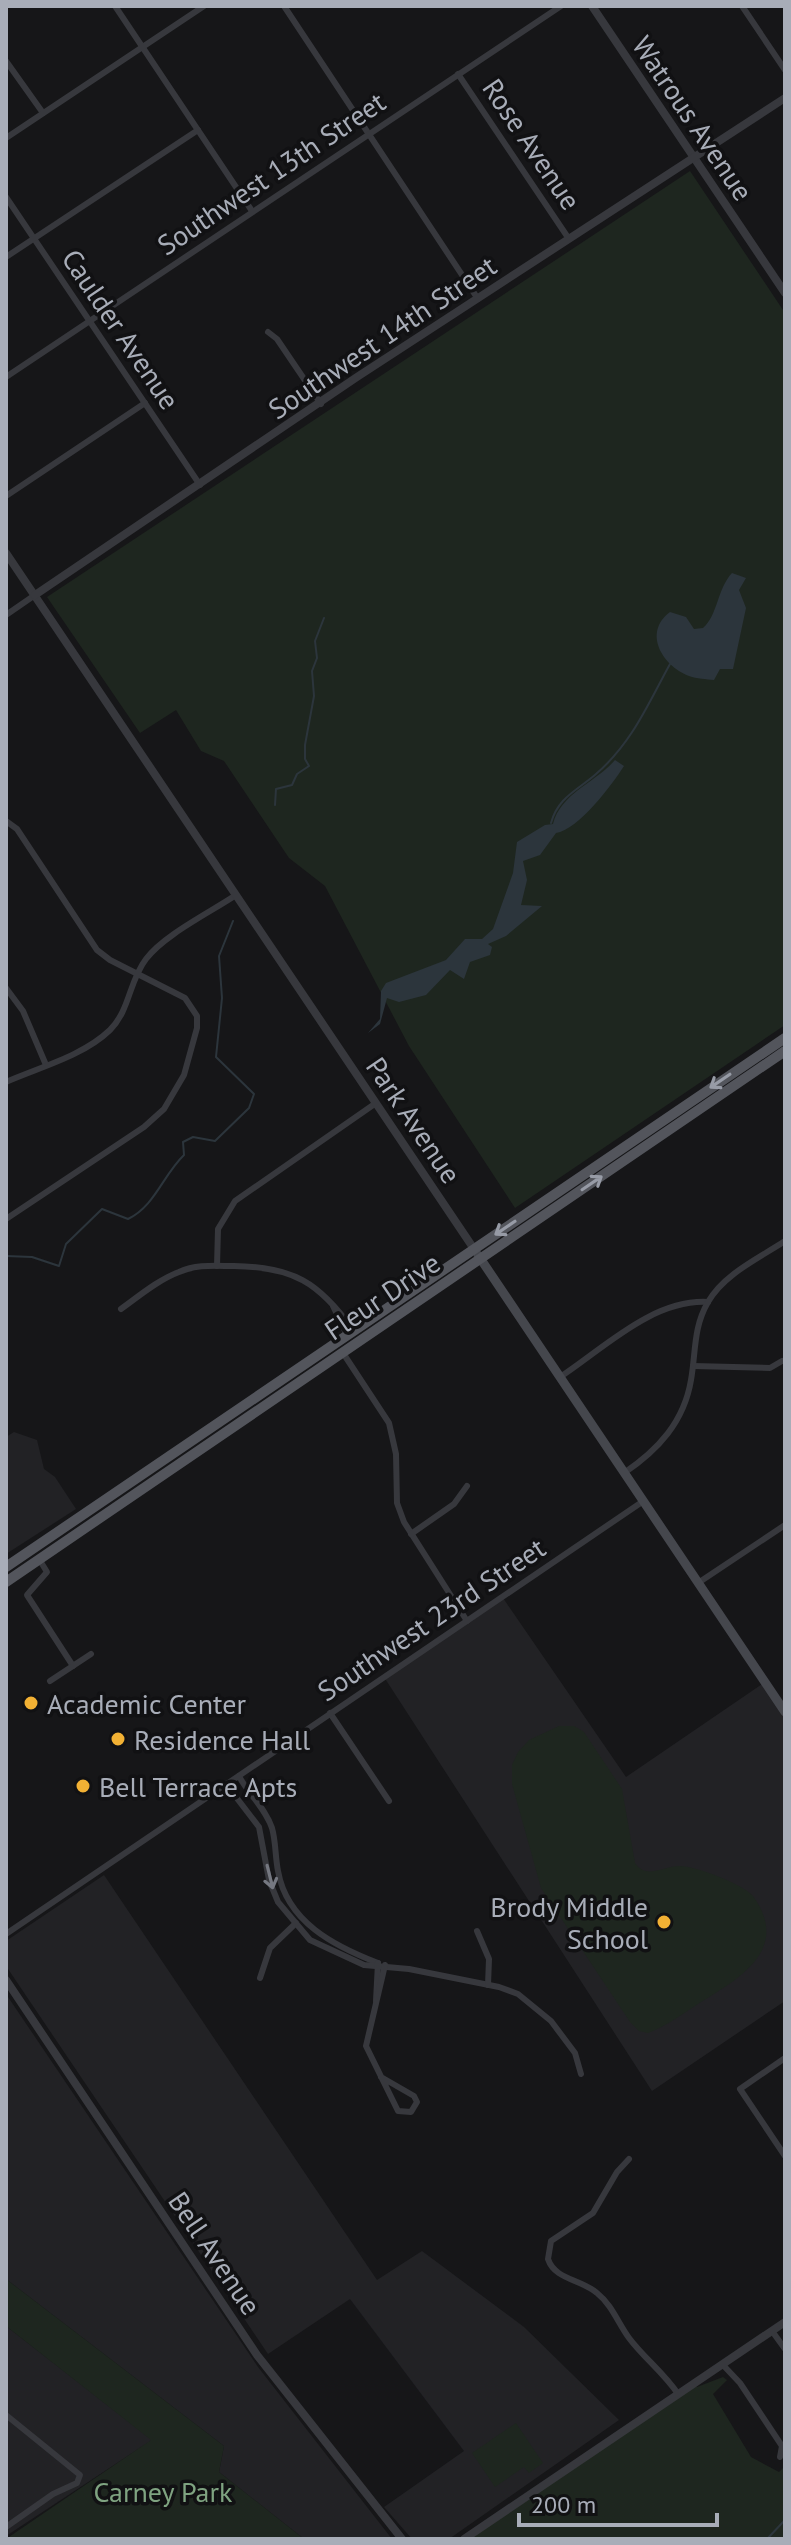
<svg xmlns="http://www.w3.org/2000/svg" width="791" height="2545" viewBox="0 0 791 2545" font-family="'PT Sans',sans-serif">
	<style>
		.built { fill: #222225 }
		.green { fill: #1e261f }
		.water { fill: #2c353c }
		.lines { fill: none; stroke-linecap: round; stroke-linejoin: round }
		.stream { stroke: #2c353c; stroke-width: 2 }
		.minor { stroke: #37383d; stroke-width: 6 }
		.tertiary { stroke: #37383d; stroke-width: 8 }
		.secondary { stroke: #45474d; stroke-width: 9 }
		.primary { stroke: #53555c; stroke-width: 10 }
		.oneway { stroke: #979ba6 }
		.oneway2 { stroke: #757881 }
		.poi-dot { fill: #f2b134; stroke: #111113; stroke-width: 3 }
		.labels { text-anchor: middle; dominant-baseline: central; stroke-width: 7; stroke-linejoin: round; paint-order: stroke }
		.street-label { font-size: 28px; fill: #a8adb8; stroke: #111113 }
		.poi-label { font-size: 28px; fill: #a8adb8; stroke: #111113; text-anchor: start }
		.park-label { font-size: 28px; fill: #7fa381; stroke: #111113 }
	</style>
	<rect width="100%" height="100%" fill="#161618"/>
	<!-- built -->
	<g class="built">
		<path d="M 14,1432 L 37,1440 L 44,1469 L 55,1477 L 76,1509 L 6,1554 L 6,1437 Z"/>
		<path d="M 503,1598 L 626,1777 L 765,1682 L 785,1712 L 785,2001 L 652,2091 L 384,1677 Z"/>
		<path d="M 104,1875 L 377,2280 L 422,2251 L 524,2327 L 619,2420 L 449,2539 L 412,2539 L 384,2507 L 464,2451 L 350,2299 L 268,2354 L 6,1966 L 6,1941 Z"/>
		<path d="M 6,1994 L 258,2367 L 392,2539 L 304,2539 L 219,2472 L 224,2446 L 6,2279 Z"/>
		<path d="M 6,2326 L 152,2440 L 6,2536 Z"/>
	</g>
	<!-- green -->
	<g class="green">
		<path d="M 690,171 L 785,313 L 785,1025 L 515,1208 L 409,1046 L 325,886 L 289,858 L 224,761 L 201,751 L 176,710 L 140,733 L 47,597 Z"/>
		<path d="M 559,1726 L 574,1726 L 584,1732 L 622,1789 L 635,1863 C 646,1880 663,1866 680,1866 C 695,1866 743,1884 753,1896 C 791,1949 740,1978 701,2002 C 684,2013 667,2026 648,2033 L 639,2031 L 630,2022 L 541,1888 L 512,1784 L 512,1765 L 518,1752 L 529,1740 Z"/>
		<path d="M 6,2279 L 224,2446 L 219,2472 L 304,2539 L 6,2539 L 151,2440 L 6,2326 Z"/>
		<path d="M 723,2377 L 727,2380 L 713,2394 L 751,2457 L 779,2472 L 785,2466 L 785,2539 L 468,2539 L 694,2384 L 697,2387 Z"/>
		<path d="M 516,2423 L 543,2463 L 529,2473 L 524,2467 L 495,2487 L 472,2453 Z"/>
	</g>
	<!-- water -->
	<g class="water">
		<path d="M 732,573 L 746,578 L 739,590 L 746,608 L 733,669 L 720,669 L 714,680 C 706,679 697,679 689,676 C 663,666 642,633 670,612 L 686,617 L 694,629 L 703,628 C 718,615 717,589 732,573 Z"/>
		<path d="M 615,760 L 624,766 C 612,785 578,830 556,833 L 540,855 L 523,861 L 527,880 L 521,905 L 542,906 L 506,936 L 488,944 L 492,947 L 490,955 L 470,962 L 464,979 L 450,970 L 426,995 L 399,1002 L 387,998 L 380,1024 L 368,1033 L 380,1019 L 381,991 L 386,983 L 446,960 L 465,939 L 482,939 L 493,929 L 513,873 L 517,842 L 545,825 L 553,824 C 561,793 595,783 615,760 Z"/>
	</g>
	<g class="lines">
		<!-- stream -->
		<g class="stream">
			<path d="M 275,805 L 276,789 L 292,785 L 297,774 L 309,766 L 305,759 L 305,745 L 314,696 L 312,671 L 317,658 L 315,641 L 324,618"/>
			<path d="M 551,823 C 558,797 578,790 596,774 C 632,743 648,704 670,664"/>
			<path d="M 6,1256 L 32,1257 L 59,1266 L 66,1244 L 102,1209 L 128,1219 C 155,1206 163,1175 184,1155 L 183,1142 L 193,1137 L 215,1141 L 249,1108 L 254,1094 L 216,1057 L 222,998 L 219,956 L 233,921"/>
			<path d="M 767,2539 L 785,2520"/>
		</g>
		<!-- minor -->
		<g class="minor">
			<path d="M 115,6 L 252,211"/>
			<path d="M 284,6 L 478,299"/>
			<path d="M 742,6 L 785,70"/>
			<path d="M 6,61 L 43,113"/>
			<path d="M 458,74 L 569,239"/>
			<path d="M 6,138 L 204,6"/>
			<path d="M 6,197 L 200,485"/>
			<path d="M 6,257 L 198,130"/>
			<path d="M 268,332 L 277,339 L 321,404"/>
			<path d="M 6,377 L 561,6"/>
			<path d="M 6,496 L 145,403"/>
			<path d="M 6,615 L 35,595"/>
			<path d="M 6,821 L 17,829 L 97,950 L 110,960 L 185,998 L 197,1016 L 197,1028 L 184,1075 L 164,1109 L 144,1127 L 6,1219"/>
			<path d="M 6,988 L 23,1011 L 46,1065"/>
			<path d="M 6,1082 C 40,1067 83,1056 110,1030 C 130,1010 129,981 146,959 C 164,935 209,913 236,895"/>
			<path d="M 217,1266 L 218,1229 L 235,1201 L 376,1103"/>
			<path d="M 333,1306 L 347,1335"/>
			<path d="M 121,1309 C 139,1296 158,1280 179,1272 C 197,1264 215,1266 234,1266 C 293,1267 319,1282 353,1330"/>
			<path d="M 343,1353 L 389,1423 L 396,1454 L 397,1503 L 404,1522 L 467,1621"/>
			<path d="M 693,1366 L 770,1368 L 782,1361"/>
			<path d="M 560,1377 C 604,1348 653,1299 708,1302"/>
			<path d="M 624,1473 C 658,1450 684,1422 691,1380 C 696,1352 693,1328 708,1302 C 724,1274 759,1258 785,1241"/>
			<path d="M 411,1534 L 454,1504 L 467,1486"/>
			<path d="M 39,1559 L 47,1572 L 27,1595 L 73,1666"/>
			<path d="M 698,1583 L 785,1525"/>
			<path d="M 50,1681 L 91,1654"/>
			<path d="M 330,1713 L 389,1801"/>
			<path d="M 239,1776 C 248,1794 265,1807 272,1828 C 276,1842 275,1856 278,1871 C 287,1922 334,1946 378,1963"/>
			<path d="M 226,1784 L 259,1827 L 269,1880 L 278,1902 L 310,1940 L 364,1965 L 409,1969 L 499,1987 L 518,1994 L 551,2021 L 575,2053 L 581,2074"/>
			<path d="M 477,1931 L 489,1959 L 488,1985"/>
			<path d="M 6,1934 L 642,1502"/>
			<path d="M 260,1978 L 270,1948 L 296,1923"/>
			<path d="M 376,2001 L 378,1963"/>
			<path d="M 785,2058 L 740,2089 L 785,2156"/>
			<path d="M 381,2077 L 414,2096 L 417,2102 L 411,2112 L 398,2111 L 366,2046 L 385,1965"/>
			<path d="M 629,2159 L 617,2172 L 593,2213 L 551,2241 L 548,2259 C 555,2280 581,2279 597,2293 C 612,2305 618,2323 629,2338 C 644,2358 664,2373 678,2394"/>
			<path d="M 772,2331 L 785,2349"/>
			<path d="M 723,2365 L 740,2383 L 782,2446 L 780,2457"/>
			<path d="M 6,2415 L 80,2475 L 77,2483 L 53,2494 L 6,2527"/>
		</g>
		<!-- tertiary -->
		<g class="tertiary">
			<path d="M 592,6 L 785,293"/>
			<path d="M 6,553 L 474,1249"/>
			<path d="M 35,595 L 357,377 L 785,98"/>
			<path d="M 6,1980 L 257,2355 L 402,2539"/>
			<path d="M 464,2539 L 785,2322"/>
		</g>
		<!-- secondary -->
		<path class="secondary" d="M 478,1255 L 785,1712"/>
		<!-- primary -->
		<g class="primary">
			<path d="M 6,1567 L 785,1038"/>
			<path d="M 6,1582 L 785,1051"/>
		</g>
	</g>
	<!-- one-way arrows -->
	<defs><path id="oneway-shaft" d="M-6 0H5M1.5-3L5.5 0L1.5 3" fill="none" stroke-width="1.6" stroke-linecap="round" stroke-linejoin="round" transform="scale(2)"/></defs>
	<g class="oneway">
		<use href="#oneway-shaft" transform="translate(720 1081) rotate(146)"/>
		<use href="#oneway-shaft" transform="translate(592 1183) rotate(-34)"/>
		<use href="#oneway-shaft" transform="translate(505 1228) rotate(146)"/>
	</g>
	<use class="oneway2" href="#oneway-shaft" transform="translate(270 1877) rotate(76)"/>
	<!-- markers -->
	<g class="poi-dot">
		<circle cx="31" cy="1703" r="8"/>
		<circle cx="118" cy="1739" r="8"/>
		<circle cx="83" cy="1786" r="8"/>
		<circle cx="664" cy="1922" r="8"/>
	</g>
	<g class="labels">
		<!-- street labels -->
		<g class="street-label">
			<text transform="translate(693 118) rotate(56)">Watrous Avenue</text>
			<text transform="translate(532 144) rotate(56)">Rose Avenue</text>
			<text transform="translate(271 173) rotate(-34)">Southwest 13th Street</text>
			<text transform="translate(121 329) rotate(56)">Caulder Avenue</text>
			<text transform="translate(382 337) rotate(-34)">Southwest 14th Street</text>
			<text transform="translate(414 1120) rotate(56)">Park Avenue</text>
			<text transform="translate(382 1296) rotate(-34)">Fleur Drive</text>
			<text transform="translate(431 1619) rotate(-34)">Southwest 23rd Street</text>
			<text transform="translate(215 2253) rotate(56)">Bell Avenue</text>
		</g>
		<!-- poi labels -->
		<g class="poi-label">
			<text x="47" y="1703">Academic Center</text>
			<text x="134" y="1739">Residence Hall</text>
			<text x="99" y="1786">Bell Terrace Apts</text>
			<text x="648" y="1906" text-anchor="end">Brody Middle<tspan x="648" dy="32">School</tspan></text>
		</g>
		<!-- park labels -->
		<g class="park-label">
			<text x="163" y="2491">Carney Park</text>
		</g>
	</g>
	<!-- border -->
	<rect width="791" height="2545" fill="none" stroke="#a8adb8" stroke-width="16"/>
	<!-- scale -->
	<path d="M519 2513v12h198v-12" fill="none" stroke="#a8adb8" stroke-width="4"/>
	<text x="531" y="2513" font-size="24" fill="#a8adb8" stroke="#111113" stroke-width="6" paint-order="stroke">200 m</text>
</svg>
